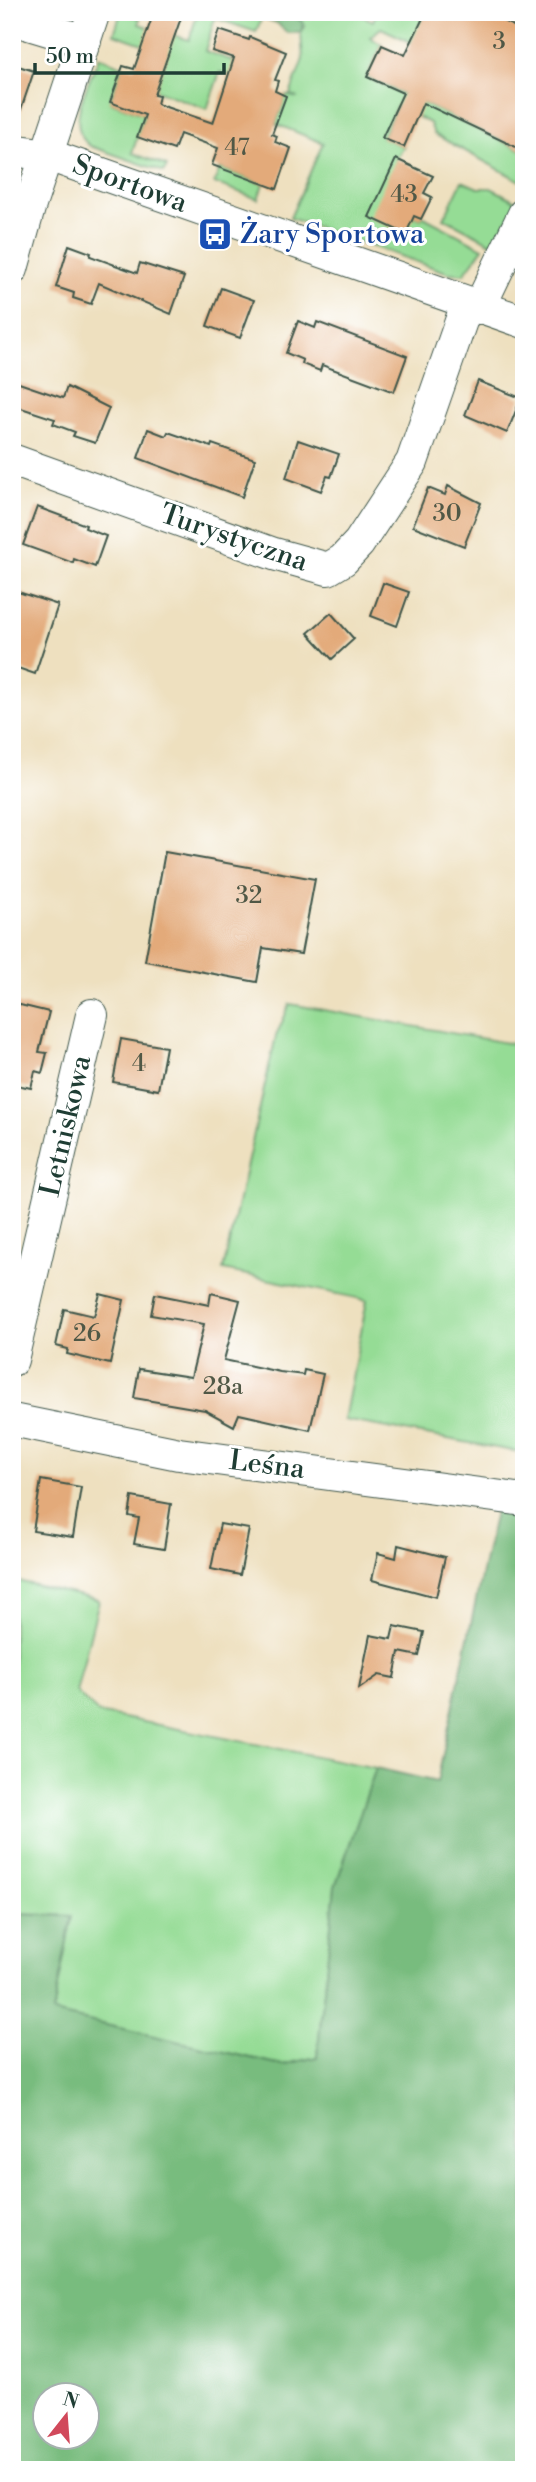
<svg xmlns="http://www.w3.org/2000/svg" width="536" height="2482" viewBox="0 0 536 2482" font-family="'Libre Bodoni',serif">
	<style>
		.green { fill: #95dc95; stroke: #5a8c64; stroke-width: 2 }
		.forest { fill: #78bc7e; stroke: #4c7c59; stroke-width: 2; fill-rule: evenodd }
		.building { fill: #e3aa7a }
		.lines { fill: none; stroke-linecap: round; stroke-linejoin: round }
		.minor-casing { stroke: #3e5549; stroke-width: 34 }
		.minor { stroke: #fff; stroke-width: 32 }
		.labels { text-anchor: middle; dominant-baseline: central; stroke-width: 6; stroke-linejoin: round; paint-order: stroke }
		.number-label { font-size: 24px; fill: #505846 }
		.street-label { font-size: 28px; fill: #1f3d34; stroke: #fff }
		.transit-label { font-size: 28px; fill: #164399; stroke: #fff; text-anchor: start }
	</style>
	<rect width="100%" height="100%" fill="#fff"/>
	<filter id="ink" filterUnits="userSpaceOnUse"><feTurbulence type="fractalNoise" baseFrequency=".0143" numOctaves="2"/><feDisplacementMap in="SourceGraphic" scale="14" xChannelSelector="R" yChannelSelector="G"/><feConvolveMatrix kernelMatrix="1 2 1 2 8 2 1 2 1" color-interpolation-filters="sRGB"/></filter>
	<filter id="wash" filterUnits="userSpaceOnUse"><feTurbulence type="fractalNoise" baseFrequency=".00686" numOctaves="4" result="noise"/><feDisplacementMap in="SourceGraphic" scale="28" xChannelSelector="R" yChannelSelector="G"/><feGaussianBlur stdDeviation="1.57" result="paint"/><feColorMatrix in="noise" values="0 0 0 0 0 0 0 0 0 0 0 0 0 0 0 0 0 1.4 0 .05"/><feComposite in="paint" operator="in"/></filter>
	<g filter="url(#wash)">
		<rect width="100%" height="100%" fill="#eee0bf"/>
		<!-- green -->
		<g class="green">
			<path d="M 121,12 L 140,18 L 139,24 L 189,40 L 198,12 L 249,12 L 262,17 L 256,32 L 215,18 L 205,51 L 265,72 L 260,86 L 220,72 L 207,109 L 155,90 L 168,53 L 114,34 Z"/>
			<path d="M 291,12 L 354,12 L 373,21 L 377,12 L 426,12 L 421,22 L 524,95 L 381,28 L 370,37 L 382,45 L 367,77 L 524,151 L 524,183 L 434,134 L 430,123 L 396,107 L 382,137 L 404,147 L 396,159 L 414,216 L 421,219 L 422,216 L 483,248 L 464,274 L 449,273 L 290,218 L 323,143 L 276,124 L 286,95 L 298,98 L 290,95 L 303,59 L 301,33 L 305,26 Z"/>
			<path d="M 99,57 L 123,66 L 110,102 L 145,115 L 132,153 L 167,166 L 164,172 L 90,146 C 63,126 90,82 99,57 Z"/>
			<path d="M 220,168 L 263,184 L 258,199 L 214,183 Z"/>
			<path d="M 462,181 L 478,188 L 491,188 L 518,202 L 493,244 L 444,218 Z"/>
			<path d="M 290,1004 L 524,1046 L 524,1453 L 344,1420 L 367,1300 L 223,1270 L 276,1036 Z"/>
			<path d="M 13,1580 L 99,1600 L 76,1692 L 98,1713 L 376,1768 L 335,1887 L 317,2057 L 282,2065 L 52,2013 L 72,1916 L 12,1914 Z"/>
		</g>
		<!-- forest -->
		<g class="forest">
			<path d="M 291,12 L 303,23 L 301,33 L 287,33 L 277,23 L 249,13 Z"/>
			<path d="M 497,1502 L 524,1505 L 524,2470 L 12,2470 L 12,1914 L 72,1916 L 53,2013 L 282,2065 L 317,2057 L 335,1887 L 376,1768 L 437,1782 ZM 46,2394 L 88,2394 L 88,2436 L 46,2436 Z"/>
		</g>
		<g id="blocks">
			<!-- building -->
			<g class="building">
				<path d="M 154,12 L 183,12 L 154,95 L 159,96 L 157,104 L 213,123 L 234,58 L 212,51 L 219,30 L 249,40 L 250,37 L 286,52 L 275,80 L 278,81 L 275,91 L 286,96 L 272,134 L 277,136 L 275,142 L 291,148 L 277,189 L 212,165 L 218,148 L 180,134 L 174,150 L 137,137 L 145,115 L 110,102 L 123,66 L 134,69 Z"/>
				<path d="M 426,12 L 484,12 L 524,31 L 524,151 L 423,103 L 404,147 L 382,138 L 403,93 L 367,77 L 382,45 L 405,55 Z"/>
				<path d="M 12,64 L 34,71 L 16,124 L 12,124 Z"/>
				<path d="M 396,159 L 433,176 L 424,193 L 432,197 L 421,219 L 414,216 L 406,234 L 369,217 Z"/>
				<path d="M 69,245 L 91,253 L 90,256 L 137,273 L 140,263 L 184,277 L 171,314 L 99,283 L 91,304 L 73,298 L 74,293 L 56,287 Z"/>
				<path d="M 221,288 L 254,300 L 240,338 L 207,326 Z"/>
				<path d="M 298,321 L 315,328 L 317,322 L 407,356 L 394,392 L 322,365 L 320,371 L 302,364 L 303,360 L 286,353 Z"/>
				<path d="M 478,381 L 521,398 L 507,433 L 465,415 Z"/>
				<path d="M 16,382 L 63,398 L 67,387 L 109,408 L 95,443 L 73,436 L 75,432 L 53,424 L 55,419 L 12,405 Z"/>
				<path d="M 148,429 L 166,436 L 168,432 L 211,447 L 212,444 L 255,459 L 242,497 L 138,458 Z"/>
				<path d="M 298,440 L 339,454 L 331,477 L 327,476 L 321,491 L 286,478 Z"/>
				<path d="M 448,486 L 481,503 L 464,546 L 413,526 L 428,488 L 445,495 Z"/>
				<path d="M 37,507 L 86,525 L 85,528 L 106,536 L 95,567 L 74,559 L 73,563 L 23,545 Z"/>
				<path d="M 383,583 L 409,592 L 397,626 L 371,616 Z"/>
				<path d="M 12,590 L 58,605 L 35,674 L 12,666 Z"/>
				<path d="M 331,613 L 354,639 L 332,659 L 308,633 Z"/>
				<path d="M 165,852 L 315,879 L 301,954 L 263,948 L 257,982 L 145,961 Z"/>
				<path d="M 12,1003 L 49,1012 L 39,1052 L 47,1053 L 42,1073 L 35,1071 L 31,1088 L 12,1084 Z"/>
				<path d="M 121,1039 L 166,1047 L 158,1090 L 113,1082 Z"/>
				<path d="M 211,1293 L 240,1300 L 224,1360 L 280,1372 L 303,1375 L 304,1370 L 323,1374 L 310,1430 L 239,1414 L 234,1426 L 205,1410 L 134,1398 L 139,1369 L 191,1377 L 204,1324 L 151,1315 L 155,1294 L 209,1305 Z"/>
				<path d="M 100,1294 L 124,1300 L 110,1364 L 67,1354 L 68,1349 L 56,1346 L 64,1309 L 94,1316 Z"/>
				<path d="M 41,1480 L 81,1487 L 73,1537 L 33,1531 Z"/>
				<path d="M 132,1497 L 171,1504 L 164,1549 L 134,1544 L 139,1518 L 129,1516 Z"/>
				<path d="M 220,1524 L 249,1529 L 240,1575 L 211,1569 Z"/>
				<path d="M 398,1545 L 445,1557 L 436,1597 L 372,1580 L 378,1553 L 396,1558 Z"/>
				<path d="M 394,1626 L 424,1632 L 419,1656 L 399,1652 L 394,1678 L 379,1675 L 359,1689 L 370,1635 L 391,1639 Z"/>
			</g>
		</g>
	</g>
	<g filter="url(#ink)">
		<use href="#blocks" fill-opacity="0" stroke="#3e5549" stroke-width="2"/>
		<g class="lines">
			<!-- minor casing -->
			<g class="minor-casing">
				<g id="minor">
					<path d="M 12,19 L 85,41"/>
					<path d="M 12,150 L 48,155 L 524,322"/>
					<path d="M 12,269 L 29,208 L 94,12"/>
					<path d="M 479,308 L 524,214"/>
					<path d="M 12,460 L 274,554 L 328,569 L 343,560 L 359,543 L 412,462 L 467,304"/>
					<path d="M 12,1360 L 92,1015"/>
					<path d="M 12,1420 L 179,1454 L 524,1500"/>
				</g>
			</g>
			<!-- minor -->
			<use href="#minor" class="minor"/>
		</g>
	</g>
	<!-- icons -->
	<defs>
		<g id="bus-square" transform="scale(1.75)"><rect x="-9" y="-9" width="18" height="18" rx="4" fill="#1a4fb4" stroke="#fff"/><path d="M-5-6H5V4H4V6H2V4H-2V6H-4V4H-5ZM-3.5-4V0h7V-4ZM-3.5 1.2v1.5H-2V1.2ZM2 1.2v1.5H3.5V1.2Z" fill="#fff"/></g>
	</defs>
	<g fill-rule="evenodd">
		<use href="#bus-square" x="215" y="234"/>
	</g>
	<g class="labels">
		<!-- number labels -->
		<g class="number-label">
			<text x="499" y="42">3</text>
			<text x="237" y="148">47</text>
			<text x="404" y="195">43</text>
			<text x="447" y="514">30</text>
			<text x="249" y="896">32</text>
			<text x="139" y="1064">4</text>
			<text x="87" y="1334">26</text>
			<text x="223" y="1387">28a</text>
		</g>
		<!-- street labels -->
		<g class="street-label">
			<text transform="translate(130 184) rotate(20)">Sportowa</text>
			<text transform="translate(234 538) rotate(19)">Turystyczna</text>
			<text transform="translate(66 1126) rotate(-77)">Letniskowa</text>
			<text transform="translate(267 1465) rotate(7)">Leśna</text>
		</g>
		<!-- transit labels -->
		<g class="transit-label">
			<text x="240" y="234">Żary Sportowa</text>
		</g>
	</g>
	<!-- margin -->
	<rect width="536" height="2482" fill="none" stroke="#fff" stroke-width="42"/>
	<!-- north arrow -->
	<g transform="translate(66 2416) rotate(17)"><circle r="33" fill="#ffffff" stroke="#a5b1ae" stroke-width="2"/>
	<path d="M0-5L12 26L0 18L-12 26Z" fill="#d1495b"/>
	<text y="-10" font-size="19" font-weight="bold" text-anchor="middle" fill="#1f3d34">N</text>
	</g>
	<!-- scale -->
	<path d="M35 63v10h189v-10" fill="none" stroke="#1f3d34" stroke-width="3.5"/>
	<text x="46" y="63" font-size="21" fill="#1f3d34" stroke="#ffffff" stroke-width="5" paint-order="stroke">50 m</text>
</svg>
